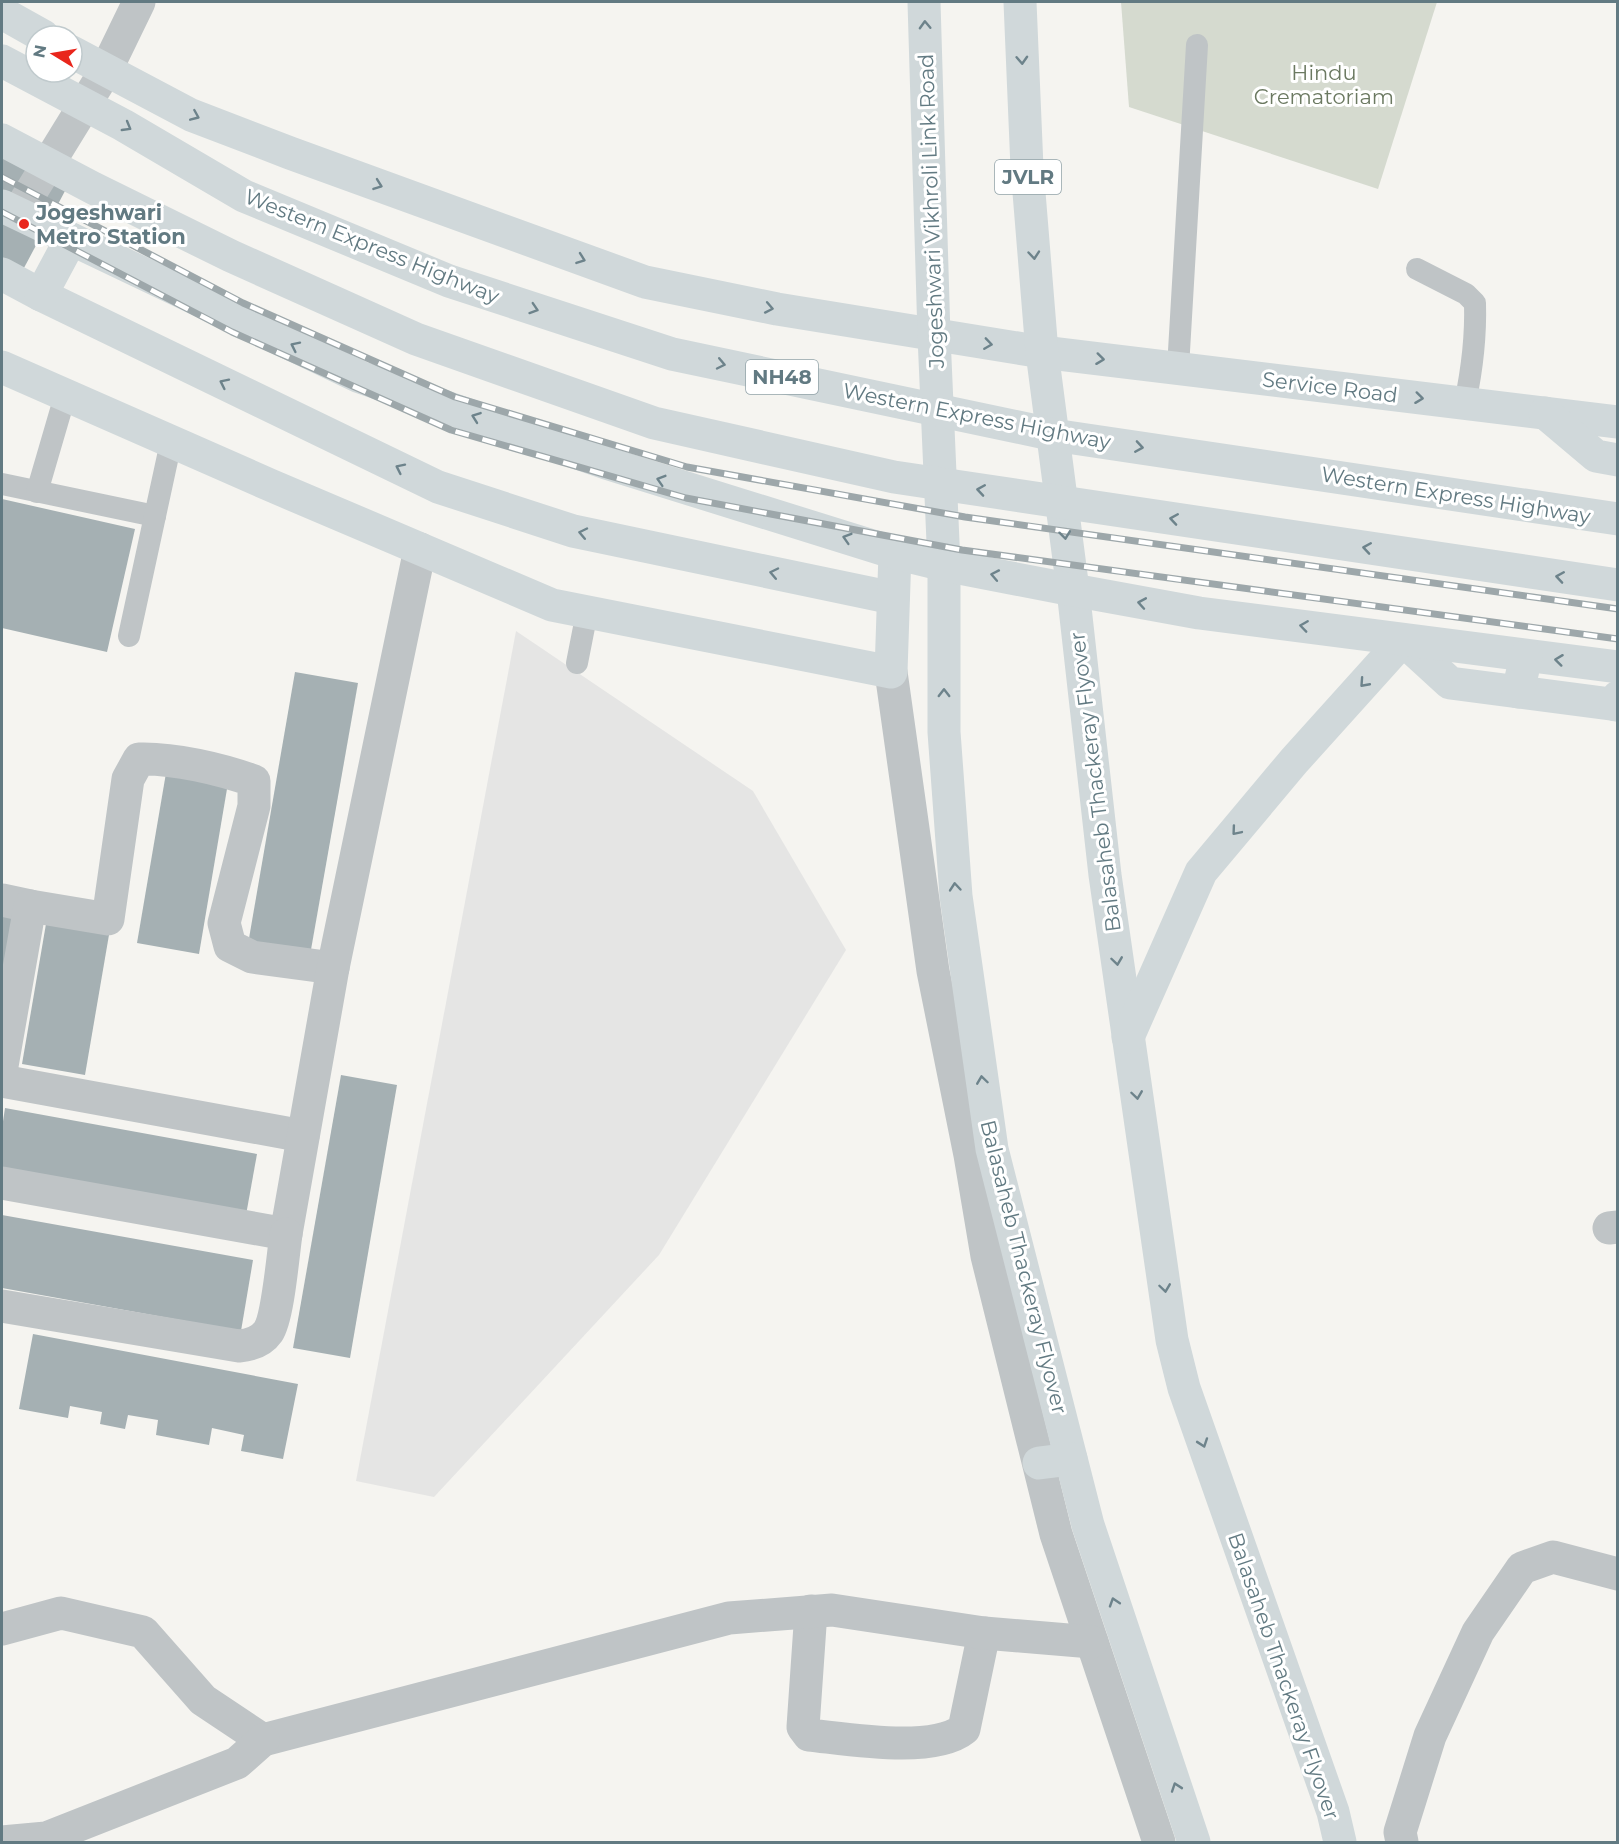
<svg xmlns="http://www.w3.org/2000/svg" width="1619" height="1844" viewBox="0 0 1619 1844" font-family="Montserrat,sans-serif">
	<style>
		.built { fill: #e5e5e4 }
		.green { fill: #d5dacf }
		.building { fill: #a5b0b3 }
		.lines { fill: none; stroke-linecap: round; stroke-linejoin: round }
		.lane { stroke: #bfc4c6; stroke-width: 22 }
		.street { stroke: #bfc4c6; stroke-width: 33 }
		.secondary { stroke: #d0d8da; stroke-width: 33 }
		.primary { stroke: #d0d8da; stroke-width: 33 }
		.highway { stroke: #d0d8da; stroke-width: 33 }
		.rail-casing { stroke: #9da7aa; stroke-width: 7 }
		.rail { stroke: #fff; stroke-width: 4.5; stroke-dasharray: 14; stroke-linecap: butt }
		.oneway { stroke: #6d838b }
		.poi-dot { fill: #e9261c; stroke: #fff; stroke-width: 2 }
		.labels { text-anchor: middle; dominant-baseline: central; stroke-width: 6; stroke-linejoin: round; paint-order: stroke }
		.shield { fill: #fff; stroke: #91a2a8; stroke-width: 1.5 }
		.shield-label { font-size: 20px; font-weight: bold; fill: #627a82 }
		.park-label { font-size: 21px; fill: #6b7961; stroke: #fff }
		.street-label { font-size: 21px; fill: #627a82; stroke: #fff }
		.poi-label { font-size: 21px; font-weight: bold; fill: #627a82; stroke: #fff; text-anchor: start }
	</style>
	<rect width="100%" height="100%" fill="#f5f4f0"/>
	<!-- built -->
	<path class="built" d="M 516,631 L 753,791 L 846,950 L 659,1255 L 434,1497 L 356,1481 Z"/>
	<!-- green -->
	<path class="green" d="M 1121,2 L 1437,2 L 1378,189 L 1129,107 Z"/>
	<!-- building -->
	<g class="building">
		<path d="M 2,137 L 73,176 L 17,281 L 2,273 Z"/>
		<path d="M 2,499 L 135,529 L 107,652 L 2,628 Z"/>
		<path d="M 295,672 L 358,683 L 309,961 L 247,950 Z"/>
		<path d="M 166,773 L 228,783 L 199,954 L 137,943 Z"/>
		<path d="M 2,910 L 13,912 L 3,972 L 2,972 Z"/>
		<path d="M 47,918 L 110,929 L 85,1075 L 22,1064 Z"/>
		<path d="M 341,1075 L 397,1085 L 350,1358 L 293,1348 Z"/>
		<path d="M 5,1108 L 257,1154 L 246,1215 L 2,1170 L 2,1128 Z"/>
		<path d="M 2,1215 L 253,1260 L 241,1331 L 2,1288 Z"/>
		<path d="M 33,1334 L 298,1384 L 283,1459 L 241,1451 L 244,1435 L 212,1428 L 209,1445 L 156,1435 L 158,1420 L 128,1415 L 125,1429 L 100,1424 L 102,1412 L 70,1406 L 68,1418 L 19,1409 Z"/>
	</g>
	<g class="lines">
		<!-- lane -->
		<g class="lane">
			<path d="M 1417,269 L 1466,294 L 1475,303 C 1476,337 1472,370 1465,403"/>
			<path d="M 1178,368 L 1197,45"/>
			<path d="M 2,484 L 155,516"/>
			<path d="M 37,492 L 65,396"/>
			<path d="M 129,636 L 171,442"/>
			<path d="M 577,663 L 587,612"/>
		</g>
		<!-- street -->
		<g class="street">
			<path d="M 18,213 L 106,70 L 139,2"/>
			<path d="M 891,672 L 933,971 L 970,1155 L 987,1256 L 1056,1534 L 1159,1842"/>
			<path d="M 2,900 L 30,906"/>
			<path d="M 2,1066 L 30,906 L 108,919 L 128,779 L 139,759 C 174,758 221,769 254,781 L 254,806 L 224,923 L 230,946 L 252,957 L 333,968"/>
			<path d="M 2,1081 L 303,1136"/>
			<path d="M 2,1183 L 286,1234 L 333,968 L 420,549"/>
			<path d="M 1609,1228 L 1618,1227"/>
			<path d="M 2,1306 L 239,1346 C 250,1345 261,1342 268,1332 C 278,1318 283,1254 286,1234"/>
			<path d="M 811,1611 L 803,1727 L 809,1735 C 848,1739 933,1754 964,1729 L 984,1633"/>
			<path d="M 2,1629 L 61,1613 L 143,1632 L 203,1700 L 263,1740 L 729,1618 L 832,1610 L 984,1633 L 1092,1642"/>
			<path d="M 2,1842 L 46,1838 L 237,1763 L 263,1740"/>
			<path d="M 1402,1842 L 1400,1832 L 1430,1736 L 1478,1632 L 1522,1568 L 1553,1557 L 1618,1574"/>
		</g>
		<!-- secondary -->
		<g class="secondary">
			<path d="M 2,13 L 43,36"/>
			<path d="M 72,52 L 191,115 L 290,153 L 645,282 L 777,309 L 1042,352 L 1618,422"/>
			<path d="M 2,274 L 41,295 L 438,487 L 573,531 L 893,598"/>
			<path d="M 2,367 L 270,485 L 552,605 L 891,672 L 895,553"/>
			<path d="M 1403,640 L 1450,683 L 1618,705"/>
		</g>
		<!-- primary -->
		<g class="primary">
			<path d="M 924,2 L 934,336 L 944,565 L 944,732 L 956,896 L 992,1149 L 1088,1525 L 1194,1842"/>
			<path d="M 1020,2 L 1027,168 L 1042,352 L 1073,590 L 1105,875 L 1172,1340 L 1184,1388 L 1333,1812 L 1340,1842"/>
			<path d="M 1128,1037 L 1201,872 L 1294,761 L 1403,640"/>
			<path d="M 1039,1463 L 1071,1459"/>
		</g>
		<!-- highway -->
		<g class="highway">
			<path d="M 2,61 L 123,125 L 244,196 L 449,281 L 672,354 L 1060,436 L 1618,519"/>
			<path d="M 2,140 L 93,188 L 231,256 L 416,339 L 654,423 L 894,477 L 1618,585"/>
			<path d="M 2,206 L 360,377 L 606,463 L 895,553 L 944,565 L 1073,590 L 1199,613 L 1618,667"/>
			<path d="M 41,295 L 71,239"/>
			<path d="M 1545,413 L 1596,456 L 1618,460"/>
			<path d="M 1518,692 L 1526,656"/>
			<path d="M 1616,705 L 1618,697"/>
		</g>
		<!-- rail casing -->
		<g class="rail-casing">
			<g id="rail">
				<path d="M 2,177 L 243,303 L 455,397 L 687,467 L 965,517 L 1618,609"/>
				<path d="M 2,212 L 232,332 L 451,430 L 686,498 L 962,550 L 1618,639"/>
			</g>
		</g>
		<!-- rail -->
		<use href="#rail" class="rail"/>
	</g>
	<!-- one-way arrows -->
	<defs><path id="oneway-chevron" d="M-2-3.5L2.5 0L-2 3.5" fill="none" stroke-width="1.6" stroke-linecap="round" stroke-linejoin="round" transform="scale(1.5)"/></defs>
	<g class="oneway">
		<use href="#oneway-chevron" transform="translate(925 25) rotate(-92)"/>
		<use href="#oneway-chevron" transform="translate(1022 60) rotate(87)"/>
		<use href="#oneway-chevron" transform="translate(195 116) rotate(23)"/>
		<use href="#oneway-chevron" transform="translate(127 127) rotate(30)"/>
		<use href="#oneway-chevron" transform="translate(378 185) rotate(20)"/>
		<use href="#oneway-chevron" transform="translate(1034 255) rotate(85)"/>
		<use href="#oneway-chevron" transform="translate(581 259) rotate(20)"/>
		<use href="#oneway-chevron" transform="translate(769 308) rotate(11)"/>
		<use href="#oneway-chevron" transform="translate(534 309) rotate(18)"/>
		<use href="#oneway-chevron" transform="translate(988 344) rotate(8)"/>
		<use href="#oneway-chevron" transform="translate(295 346) rotate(-154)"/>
		<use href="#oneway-chevron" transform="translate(1100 359) rotate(7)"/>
		<use href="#oneway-chevron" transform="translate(721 364) rotate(12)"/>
		<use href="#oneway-chevron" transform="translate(224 383) rotate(-154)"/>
		<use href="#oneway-chevron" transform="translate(1419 398) rotate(7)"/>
		<use href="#oneway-chevron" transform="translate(476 417) rotate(-160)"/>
		<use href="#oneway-chevron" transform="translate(1139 447) rotate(9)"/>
		<use href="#oneway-chevron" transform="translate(400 468) rotate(-154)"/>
		<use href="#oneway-chevron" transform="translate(661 480) rotate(-163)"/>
		<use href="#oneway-chevron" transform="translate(981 490) rotate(-171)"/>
		<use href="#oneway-chevron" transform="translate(1174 519) rotate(-171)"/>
		<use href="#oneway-chevron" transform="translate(583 533) rotate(-168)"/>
		<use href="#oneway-chevron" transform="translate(1065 535) rotate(83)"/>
		<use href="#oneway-chevron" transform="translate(847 538) rotate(-163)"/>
		<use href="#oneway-chevron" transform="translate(1367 548) rotate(-171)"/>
		<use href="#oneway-chevron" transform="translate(774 573) rotate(-168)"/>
		<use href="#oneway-chevron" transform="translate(995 575) rotate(-169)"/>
		<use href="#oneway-chevron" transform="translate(1560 577) rotate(-171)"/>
		<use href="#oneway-chevron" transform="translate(1142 603) rotate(-170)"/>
		<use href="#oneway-chevron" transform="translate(1304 626) rotate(-172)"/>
		<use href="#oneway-chevron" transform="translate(1559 660) rotate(-173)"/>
		<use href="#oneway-chevron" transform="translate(1364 683) rotate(132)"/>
		<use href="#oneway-chevron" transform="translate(944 693) rotate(-90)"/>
		<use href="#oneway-chevron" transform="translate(1236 831) rotate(130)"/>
		<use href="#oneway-chevron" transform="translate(955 887) rotate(-95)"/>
		<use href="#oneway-chevron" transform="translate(1117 961) rotate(82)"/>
		<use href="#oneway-chevron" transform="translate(982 1080) rotate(-98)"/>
		<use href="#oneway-chevron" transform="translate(1137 1095) rotate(82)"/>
		<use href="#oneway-chevron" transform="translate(1165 1288) rotate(82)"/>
		<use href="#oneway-chevron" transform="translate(1203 1443) rotate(71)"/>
		<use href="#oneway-chevron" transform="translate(1114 1602) rotate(-108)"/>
		<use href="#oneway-chevron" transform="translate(1176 1787) rotate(-109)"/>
	</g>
	<!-- markers -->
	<circle class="poi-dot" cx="24" cy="224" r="6"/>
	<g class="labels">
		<!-- shield labels -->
		<g class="shield">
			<rect x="995" y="160" width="66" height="34" rx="4.5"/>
			<rect x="746" y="360" width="72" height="34" rx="4.5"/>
		</g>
		<g class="shield-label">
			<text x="1028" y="177">JVLR</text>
			<text x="782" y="377">NH48</text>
		</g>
		<!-- park labels -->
		<g class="park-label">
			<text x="1324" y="72">Hindu<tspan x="1324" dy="24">Crematoriam</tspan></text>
		</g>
		<!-- street labels -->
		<g class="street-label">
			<text transform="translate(931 211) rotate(-92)">Jogeshwari Vikhroli Link Road</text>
			<text transform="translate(372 246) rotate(22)">Western Express Highway</text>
			<text transform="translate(1330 387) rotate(7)">Service Road</text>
			<text transform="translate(977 416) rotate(11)">Western Express Highway</text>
			<text transform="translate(1456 495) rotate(9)">Western Express Highway</text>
			<text transform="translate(1095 782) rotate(-97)">Balasaheb Thackeray Flyover</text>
			<text transform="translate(1024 1267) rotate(76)">Balasaheb Thackeray Flyover</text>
			<text transform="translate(1284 1676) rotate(71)">Balasaheb Thackeray Flyover</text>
		</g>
		<!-- poi labels -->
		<g class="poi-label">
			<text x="36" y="212">Jogeshwari<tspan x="36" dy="24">Metro Station</tspan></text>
		</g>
	</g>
	<!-- border -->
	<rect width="1619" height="1844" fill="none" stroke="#627a82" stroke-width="6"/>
	<!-- north arrow -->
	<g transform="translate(54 54) rotate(281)"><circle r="28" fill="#ffffff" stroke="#c0cacd" stroke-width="1.5"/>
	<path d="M0-4.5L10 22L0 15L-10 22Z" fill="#e9261c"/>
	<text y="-9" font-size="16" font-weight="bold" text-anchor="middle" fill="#627a82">N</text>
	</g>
</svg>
